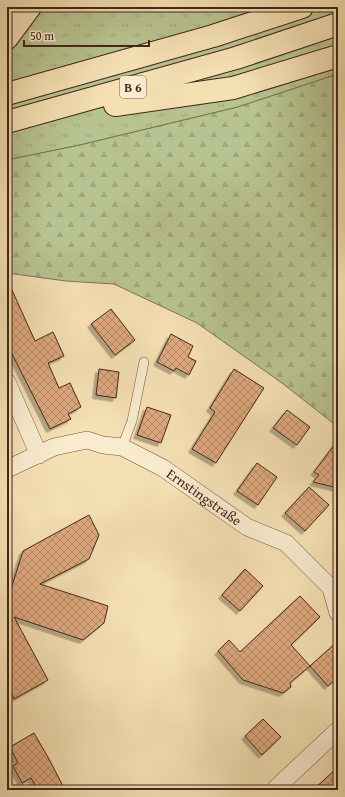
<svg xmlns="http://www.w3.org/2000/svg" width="345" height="797" viewBox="0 0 345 797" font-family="'Gentium Book Plus',serif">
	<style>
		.grass { fill: url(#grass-tufts); stroke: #7d7454 }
		.forest { fill: url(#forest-firs); stroke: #7d7454 }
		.building { fill: url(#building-cross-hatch); stroke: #432519; filter: url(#shadow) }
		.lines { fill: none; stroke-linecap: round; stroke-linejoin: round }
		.lane-casing { stroke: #705440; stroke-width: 10 }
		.street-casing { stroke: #705440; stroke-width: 18 }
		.highway-casing { stroke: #432519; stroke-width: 24 }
		.lane { stroke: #f8ebce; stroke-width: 9 }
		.street { stroke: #f8ebce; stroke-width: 17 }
		.highway { stroke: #f5e0b3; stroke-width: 22 }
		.labels { text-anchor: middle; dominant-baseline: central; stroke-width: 4; stroke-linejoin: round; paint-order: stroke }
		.shield { fill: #f8ebce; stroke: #79604f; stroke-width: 1 }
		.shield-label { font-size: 13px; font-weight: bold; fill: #432519 }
		.street-label { font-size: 14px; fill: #432519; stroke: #f8ebce }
	</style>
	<defs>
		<pattern id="grass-tufts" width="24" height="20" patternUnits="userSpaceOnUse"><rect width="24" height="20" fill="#b7c390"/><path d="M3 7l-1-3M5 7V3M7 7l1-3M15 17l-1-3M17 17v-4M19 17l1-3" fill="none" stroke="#9fa77c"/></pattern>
		<pattern id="forest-firs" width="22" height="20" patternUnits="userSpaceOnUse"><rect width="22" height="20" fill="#b7c390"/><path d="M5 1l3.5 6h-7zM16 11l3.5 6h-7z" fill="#9fa77c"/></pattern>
		<pattern id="building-cross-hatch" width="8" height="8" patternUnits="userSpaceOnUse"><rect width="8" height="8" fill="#dea97e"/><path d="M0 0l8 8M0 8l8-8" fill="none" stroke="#b68966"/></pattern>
		<filter id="shadow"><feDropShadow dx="-3.5" dy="3.5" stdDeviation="0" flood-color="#0004"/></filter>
	</defs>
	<rect width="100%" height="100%" fill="#f5e0b3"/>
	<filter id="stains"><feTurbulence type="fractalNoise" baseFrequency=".005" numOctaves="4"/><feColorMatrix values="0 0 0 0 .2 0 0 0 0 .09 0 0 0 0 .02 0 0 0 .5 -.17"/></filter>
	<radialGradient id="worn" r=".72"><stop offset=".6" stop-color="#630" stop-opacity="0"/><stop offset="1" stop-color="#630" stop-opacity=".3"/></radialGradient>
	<!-- grass -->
	<path class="grass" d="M 7,7 L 338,7 L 338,74 L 238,107 L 80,145 L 7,160 Z"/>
	<!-- forest -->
	<path class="forest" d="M 338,74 L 338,427 L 282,383 L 197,323 L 114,284 L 66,281 L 7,273 L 7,160 L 80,145 L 238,107 Z"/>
	<!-- building -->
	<g class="building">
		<path d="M 7,279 L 35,341 L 53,332 L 64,356 L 48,363 L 59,388 L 70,383 L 81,407 L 68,414 L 71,419 L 50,429 L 7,344 Z"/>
		<path d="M 111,309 L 135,340 L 115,355 L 91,324 Z"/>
		<path d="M 171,334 L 193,346 L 188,357 L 196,361 L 189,375 L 176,368 L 174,371 L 157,362 Z"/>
		<path d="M 99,369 L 119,372 L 116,398 L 96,395 Z"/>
		<path d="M 234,369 L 264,388 L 216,463 L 192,449 L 215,412 L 210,408 Z"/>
		<path d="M 147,407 L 171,415 L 161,443 L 137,435 Z"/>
		<path d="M 287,410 L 310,427 L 297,445 L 273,428 Z"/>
		<path d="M 338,440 L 338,488 L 313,482 L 319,475 L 314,472 Z"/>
		<path d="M 257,463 L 277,477 L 258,505 L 237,491 Z"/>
		<path d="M 309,487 L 329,505 L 305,531 L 285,513 Z"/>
		<path d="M 89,515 L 99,535 L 89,559 L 40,584 L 108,606 L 104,623 L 83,640 L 14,617 L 48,680 L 14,699 L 7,683 L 7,591 L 11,589 L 23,551 Z"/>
		<path d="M 245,569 L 263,586 L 240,611 L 222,595 Z"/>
		<path d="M 300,596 L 320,617 L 291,645 L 310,666 L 290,683 L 291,687 L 283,693 L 243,680 L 218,651 L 229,640 L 240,652 Z"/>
		<path d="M 338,641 L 338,677 L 328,686 L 310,666 Z"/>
		<path d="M 263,719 L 281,737 L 262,755 L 245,736 Z"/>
		<path d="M 34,733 L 49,759 L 65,790 L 38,790 L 31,778 L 22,783 L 13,766 L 18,763 L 10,747 Z"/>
		<path d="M 338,767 L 338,790 L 313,790 Z"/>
	</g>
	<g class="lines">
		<!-- lane casing -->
		<g class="lane-casing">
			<path id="lane" d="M 122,447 L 132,421 L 144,362"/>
		</g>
		<!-- street casing -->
		<g class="street-casing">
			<g id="street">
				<path d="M 7,382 L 39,455"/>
				<path id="s1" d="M 7,469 L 54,447 L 87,440 L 103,445 L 122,447 L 163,468 L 247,527 L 286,543 L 331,588 L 338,613"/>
				<path d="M 274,790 L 338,730"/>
			</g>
		</g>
		<!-- highway casing -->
		<g class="highway-casing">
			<g id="highway">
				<path d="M 7,38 L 30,7"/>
				<path d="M 7,94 L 213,36 L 302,7"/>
				<path d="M 115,105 L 233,88 L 338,56"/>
				<path d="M 7,122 L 236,58 L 338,24"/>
			</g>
		</g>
		<!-- lane -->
		<use href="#lane" class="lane"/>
		<!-- street -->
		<use href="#street" class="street"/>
		<!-- highway -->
		<use href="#highway" class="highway"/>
	</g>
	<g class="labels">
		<!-- shield labels -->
		<rect class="shield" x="120" y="76" width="26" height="22" rx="3"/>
		<g class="shield-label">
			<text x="133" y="87">B 6</text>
		</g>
		<!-- street labels -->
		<g class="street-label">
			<text stroke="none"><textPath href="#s1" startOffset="218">Ernstingstraße</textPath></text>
		</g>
	</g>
	<!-- margin -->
	<rect width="345" height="797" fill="none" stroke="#f5e0b3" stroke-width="24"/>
	<rect x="8" y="8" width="329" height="781" fill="none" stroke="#432519" stroke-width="2"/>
	<rect x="12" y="12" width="321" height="773" fill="none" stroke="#432519"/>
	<!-- scale -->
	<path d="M24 40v6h125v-6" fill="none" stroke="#432519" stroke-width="2"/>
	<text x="30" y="40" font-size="12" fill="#432519" stroke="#f8ebce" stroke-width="3" paint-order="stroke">50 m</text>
	<rect width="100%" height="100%" filter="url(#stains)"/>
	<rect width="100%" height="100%" fill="url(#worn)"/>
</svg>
